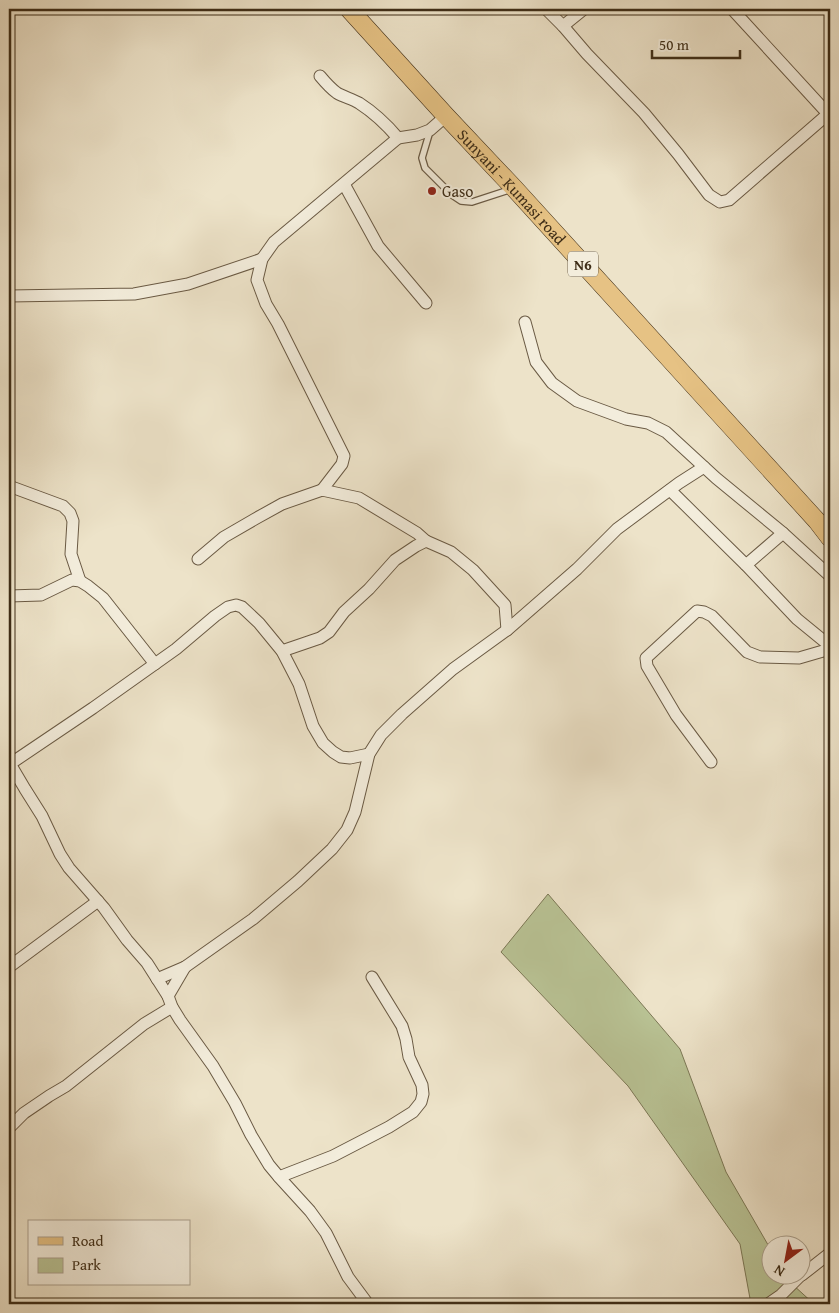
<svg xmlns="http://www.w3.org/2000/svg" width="839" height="1313" viewBox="0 0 839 1313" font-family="'Gentium Book Plus',serif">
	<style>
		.green { fill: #b9c395; stroke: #7c7856 }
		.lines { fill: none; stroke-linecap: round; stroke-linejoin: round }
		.lane-casing { stroke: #6a5a44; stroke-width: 8 }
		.street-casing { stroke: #6a5a44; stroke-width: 13 }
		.primary-casing { stroke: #3e2d17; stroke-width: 19 }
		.lane { stroke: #f3eddc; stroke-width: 5.5 }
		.street { stroke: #f3eddc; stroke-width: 11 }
		.primary { stroke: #e6c284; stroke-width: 18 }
		.poi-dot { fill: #8f2418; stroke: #f3eddc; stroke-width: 2 }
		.labels { text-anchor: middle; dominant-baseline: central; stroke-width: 4; stroke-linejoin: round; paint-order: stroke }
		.shield { fill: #f3eddc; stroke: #746752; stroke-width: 1 }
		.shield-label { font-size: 15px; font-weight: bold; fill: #3e2d17 }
		.street-label { font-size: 16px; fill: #3e2d17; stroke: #f3eddc }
		.poi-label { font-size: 16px; fill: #3e2d17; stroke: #f3eddc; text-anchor: start }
	</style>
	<rect width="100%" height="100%" fill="#ede3c9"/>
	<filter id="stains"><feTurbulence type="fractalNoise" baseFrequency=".004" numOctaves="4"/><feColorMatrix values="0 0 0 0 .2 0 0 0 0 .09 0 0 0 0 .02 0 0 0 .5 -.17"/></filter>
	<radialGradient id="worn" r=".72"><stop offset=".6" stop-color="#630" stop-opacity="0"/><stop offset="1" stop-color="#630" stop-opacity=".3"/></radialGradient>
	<!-- green -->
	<path class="green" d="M 548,894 L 680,1049 L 726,1172 L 771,1250 L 772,1276 L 787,1276 L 792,1284 L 814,1304 L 751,1304 L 740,1244 L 628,1086 L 501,952 Z"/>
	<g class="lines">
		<!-- lane casing -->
		<g class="lane-casing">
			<path id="lane" d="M 430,131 L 422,158 L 425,168 L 452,195 L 461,201 L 472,202 L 512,189"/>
		</g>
		<!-- street casing -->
		<g class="street-casing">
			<g id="street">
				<path d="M 546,9 L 563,26 L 587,54 L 644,113 L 678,154 L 709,195 L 720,202 L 729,200 L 828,114"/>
				<path d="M 732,9 L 830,116"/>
				<path d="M 563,26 L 584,9"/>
				<path d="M 320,76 C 325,82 330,88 337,93 C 344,97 352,99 359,103 C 373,112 387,125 398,138 L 417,135 L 430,130 L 446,116"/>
				<path d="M 344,184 L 378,246 L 426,303"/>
				<path d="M 9,296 L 134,294 L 188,284 L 262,259"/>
				<path d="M 525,322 L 536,362 L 552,383 L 577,401 L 626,419 L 648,423 L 666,432 L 716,478 L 783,533 L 830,576"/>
				<path d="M 9,486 L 63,506 L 70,513 L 73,521 L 71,554 L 80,581"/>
				<path d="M 322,490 L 342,464 L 344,456 L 278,324 L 266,304 L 257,280 L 262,259 L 274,242 L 398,138"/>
				<path d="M 670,490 L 746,565 L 797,619 L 830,646"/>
				<path d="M 198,559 L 224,537 L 255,519 L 282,504 L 322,490 L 359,498 L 417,533 L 426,541"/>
				<path d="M 746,565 L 783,533"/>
				<path d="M 9,596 L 41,595 L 72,580 L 80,581 L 88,586 L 103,598 L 155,664"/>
				<path d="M 282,651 L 320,638 L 329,632 L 344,612 L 369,589 L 395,560 L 416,546 L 426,541 L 451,552 L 473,570 L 505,605 L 507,630"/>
				<path d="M 9,762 L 25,789 L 42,816 L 60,854 L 69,868 L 104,908 L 127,940 L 147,963 L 168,996 L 172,1007 L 180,1020 L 213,1066 L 235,1103 L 251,1135 L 269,1165 L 279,1177 L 310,1211 L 326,1233 L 348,1277 L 368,1304"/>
				<path d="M 711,762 L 676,715 L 647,666 L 646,658 L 697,611 L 704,612 L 712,616 L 747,652 L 760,657 L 799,658 L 830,649"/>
				<path d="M 10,764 L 93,708 L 176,649 L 215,616 L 228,607 L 236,605 L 242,607 L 259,623 L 282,651 L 299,684 L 313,726 L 323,743 L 333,752 L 341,757 L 350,758 L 369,754"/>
				<path d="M 9,967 L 98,901"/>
				<path d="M 157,979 L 185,967 L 253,919 L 298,881 L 332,849 L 347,830 L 355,812 L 369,754 L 381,735 L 402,714 L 453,669 L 507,630 L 577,569 L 617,529 L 679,483 L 704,467"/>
				<path d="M 168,996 L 185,967"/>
				<path d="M 9,1128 L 24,1113 L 49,1096 L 66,1086 L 144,1024 L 172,1007"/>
				<path d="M 279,1177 L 333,1156 L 389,1127 L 413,1112 L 421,1102 L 423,1094 L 422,1085 L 409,1057 L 406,1039 L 402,1026 L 372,977"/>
				<path d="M 802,1275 L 830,1253"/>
				<path d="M 768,1304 L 781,1295 L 800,1276"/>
			</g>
		</g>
		<!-- primary casing -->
		<g class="primary-casing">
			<g id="primary">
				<path id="s1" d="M 349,9 L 446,116 L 514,188 L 817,521 L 830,538"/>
			</g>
		</g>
		<!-- lane -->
		<use href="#lane" class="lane"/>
		<!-- street -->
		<use href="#street" class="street"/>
		<!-- primary -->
		<use href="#primary" class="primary"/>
	</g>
	<!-- markers -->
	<circle class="poi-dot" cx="432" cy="191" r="5"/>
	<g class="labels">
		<!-- shield labels -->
		<rect class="shield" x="568" y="251.5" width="30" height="25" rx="4"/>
		<g class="shield-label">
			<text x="583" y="264">N6</text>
		</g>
		<!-- street labels -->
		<g class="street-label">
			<text stroke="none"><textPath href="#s1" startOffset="241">Sunyani - Kumasi road</textPath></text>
		</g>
		<!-- poi labels -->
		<g class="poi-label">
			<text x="442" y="191">Gaso</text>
		</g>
	</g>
	<!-- margin -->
	<rect width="839" height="1313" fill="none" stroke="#ede3c9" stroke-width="30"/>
	<rect x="10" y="10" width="819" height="1293" fill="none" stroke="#3e2d17" stroke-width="2.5"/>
	<rect x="15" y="15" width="809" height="1283" fill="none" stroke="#3e2d17"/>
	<!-- legend -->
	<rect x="28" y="1220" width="162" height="65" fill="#f3eddc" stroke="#aba08d"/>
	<rect x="38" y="1237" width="25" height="8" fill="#e6c284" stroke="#aba08d"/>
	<text x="72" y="1246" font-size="15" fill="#3e2d17">Road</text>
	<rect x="38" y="1258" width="25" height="15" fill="#b9c395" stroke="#aba08d"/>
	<text x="72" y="1270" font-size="15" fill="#3e2d17">Park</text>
	<!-- north arrow -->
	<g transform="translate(786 1260) rotate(212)"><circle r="24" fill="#f3eddc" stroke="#aba08d"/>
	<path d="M0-4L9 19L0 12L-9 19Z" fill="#8f2418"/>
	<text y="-8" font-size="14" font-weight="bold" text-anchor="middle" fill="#3e2d17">N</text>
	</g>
	<!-- scale -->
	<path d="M652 50v8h88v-8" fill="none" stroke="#3e2d17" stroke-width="2.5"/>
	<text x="659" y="50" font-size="15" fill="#3e2d17" stroke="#f3eddc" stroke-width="4" paint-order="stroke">50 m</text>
	<rect width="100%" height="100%" filter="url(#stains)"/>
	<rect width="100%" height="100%" fill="url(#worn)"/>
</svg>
